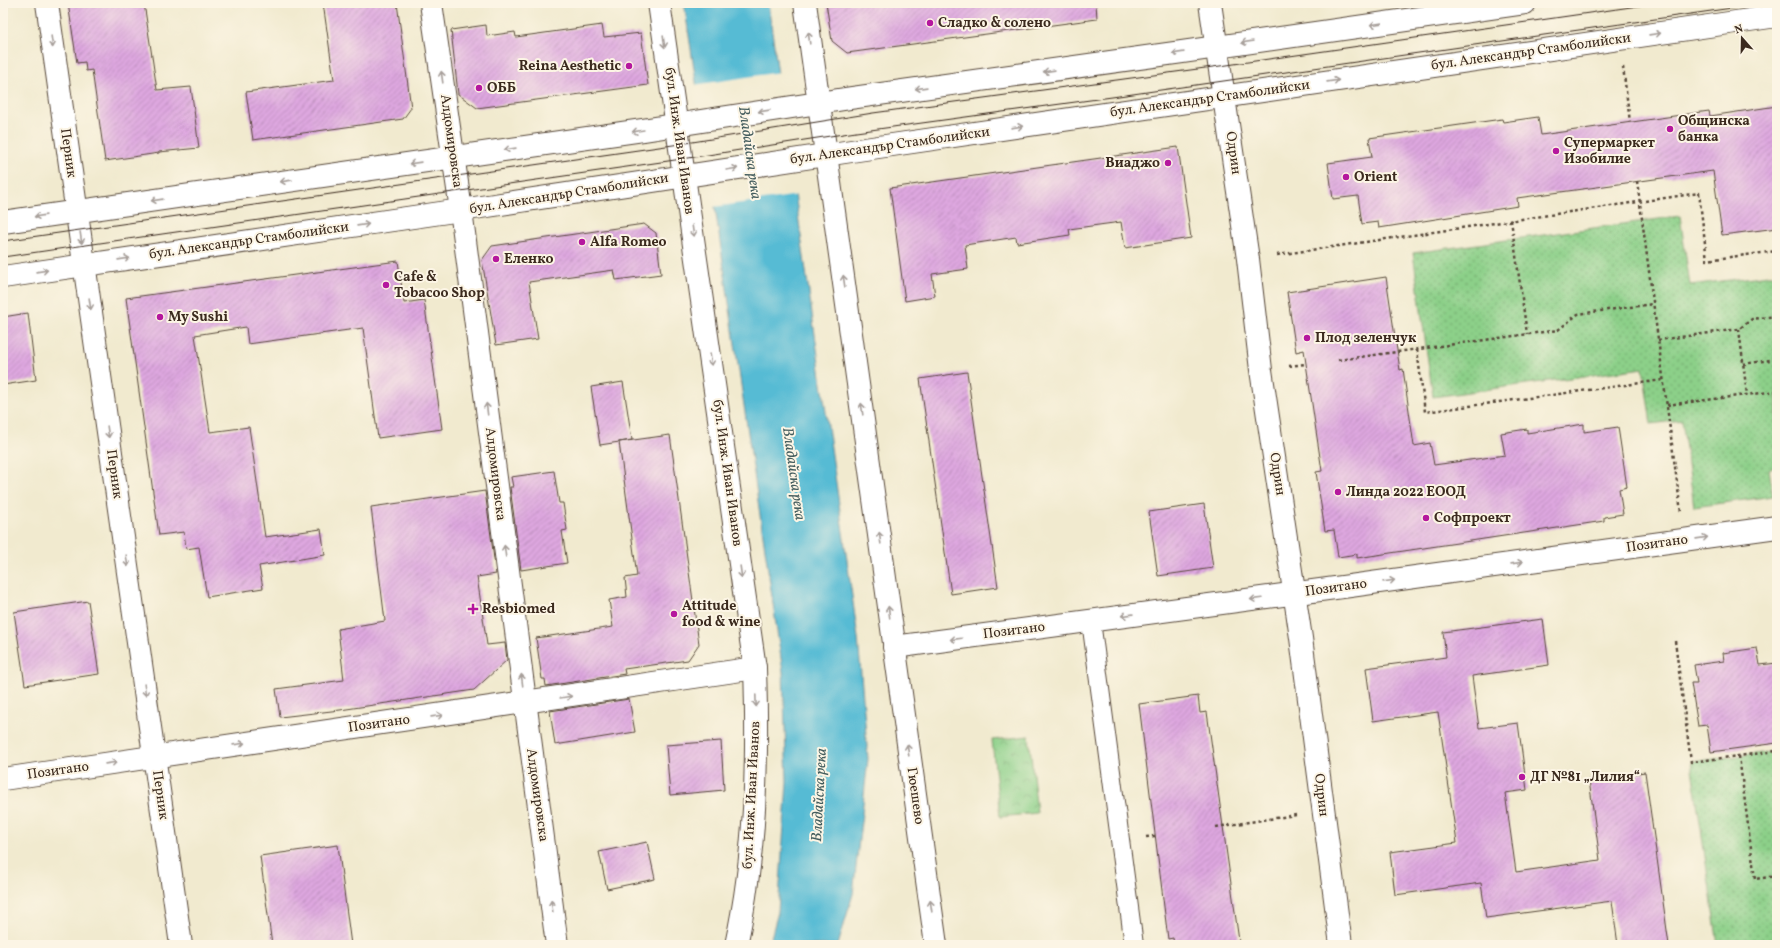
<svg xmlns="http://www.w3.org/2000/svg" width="1780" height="948" viewBox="0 0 1780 948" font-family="Vollkorn,serif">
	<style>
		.park { fill: url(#park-crowns); stroke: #647d54 }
		.garden { fill: url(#garden-dots); stroke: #647d54 }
		.water { fill: #56bbd4; stroke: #487279 }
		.pier { fill: #f1eacf }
		.building { fill: url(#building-hatch) }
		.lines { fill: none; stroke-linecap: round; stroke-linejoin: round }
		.service-casing { stroke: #564739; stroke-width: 20 }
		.minor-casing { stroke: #564739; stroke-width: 24 }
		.secondary-casing { stroke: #564739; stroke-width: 24 }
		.path { stroke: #564739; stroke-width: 2.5; stroke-dasharray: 3 3; stroke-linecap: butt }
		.service { stroke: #fff; stroke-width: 18 }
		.minor { stroke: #fff; stroke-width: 22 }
		.secondary { stroke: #fff; stroke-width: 22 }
		.tram { stroke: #3b2a1e; stroke-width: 1 }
		.oneway { stroke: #a79f9a }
		.poi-dot { fill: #b5179e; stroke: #fcf5e5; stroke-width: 1.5 }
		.labels { text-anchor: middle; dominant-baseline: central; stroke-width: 4; stroke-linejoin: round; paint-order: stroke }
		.poi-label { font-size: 14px; font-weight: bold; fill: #3b2a1e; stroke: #fcf5e5; text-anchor: start }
		.street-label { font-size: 14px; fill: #3b2a1e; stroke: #fcf5e5 }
		.water-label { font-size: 15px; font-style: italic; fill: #445d5e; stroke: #fcf5e5 }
	</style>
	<defs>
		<pattern id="park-crowns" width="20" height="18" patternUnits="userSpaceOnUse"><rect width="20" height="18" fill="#8cd089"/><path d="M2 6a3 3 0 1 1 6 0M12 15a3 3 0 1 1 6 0" fill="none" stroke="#74a96f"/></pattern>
		<pattern id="garden-dots" width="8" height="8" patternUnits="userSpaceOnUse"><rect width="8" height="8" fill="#8cd089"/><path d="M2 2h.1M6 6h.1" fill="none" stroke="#74a96f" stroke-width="1.8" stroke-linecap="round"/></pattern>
		<pattern id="building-hatch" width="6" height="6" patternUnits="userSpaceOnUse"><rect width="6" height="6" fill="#dea7e0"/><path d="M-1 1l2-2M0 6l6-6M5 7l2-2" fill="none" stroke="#b588b5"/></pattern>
	</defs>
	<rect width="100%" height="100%" fill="#fcf5e5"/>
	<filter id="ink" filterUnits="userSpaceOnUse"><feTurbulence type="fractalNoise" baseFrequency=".025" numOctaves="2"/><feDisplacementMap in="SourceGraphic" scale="8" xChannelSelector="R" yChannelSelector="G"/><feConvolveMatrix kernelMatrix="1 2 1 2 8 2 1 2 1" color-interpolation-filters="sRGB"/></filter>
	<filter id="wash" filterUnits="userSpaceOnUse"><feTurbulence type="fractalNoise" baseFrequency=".012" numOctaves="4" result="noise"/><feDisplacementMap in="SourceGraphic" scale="16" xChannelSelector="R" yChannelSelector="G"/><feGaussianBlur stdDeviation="0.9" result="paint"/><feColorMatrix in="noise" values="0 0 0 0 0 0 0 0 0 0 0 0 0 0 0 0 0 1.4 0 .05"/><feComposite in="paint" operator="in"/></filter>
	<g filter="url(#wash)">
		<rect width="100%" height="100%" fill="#f1eacf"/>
		<!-- park -->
		<path class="park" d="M 1029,736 L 1037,813 L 1000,817 L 992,740 Z"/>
		<!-- garden -->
		<g class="garden">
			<path d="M 1680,216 L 1690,285 L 1777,274 L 1777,467 L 1769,469 L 1773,496 L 1694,507 L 1682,420 L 1651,424 L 1643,368 L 1433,397 L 1413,253 Z"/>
			<path d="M 1777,751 L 1777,945 L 1718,945 L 1691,762 Z"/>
		</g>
		<!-- water -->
		<path class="water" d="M 684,3 L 768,3 L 858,638 L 868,759 L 853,894 L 838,945 L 769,945 L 778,912 L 787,782 L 783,672 L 715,207 Z"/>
		<!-- pier -->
		<path class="pier" d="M 780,72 L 799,195 L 713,207 L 694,85 Z"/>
		<g id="blocks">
			<!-- building -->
			<g class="building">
				<path d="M 68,3 L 144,3 L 157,90 L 191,87 L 199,148 L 159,152 L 159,153 L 105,161 L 92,70 L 86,71 L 85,62 L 77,63 Z"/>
				<path d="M 323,3 L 397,3 L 411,108 L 403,119 L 253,140 L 246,92 L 334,80 Z"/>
				<path d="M 826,3 L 1096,3 L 1097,19 L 847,53 L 832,41 Z"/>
				<path d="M 486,25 L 487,36 L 515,32 L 516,37 L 602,25 L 604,37 L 641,33 L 648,85 L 477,108 L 458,94 L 451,30 Z"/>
				<path d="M 1777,106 L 1777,228 L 1722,235 L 1713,171 L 1517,198 L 1518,206 L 1379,228 L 1378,222 L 1362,224 L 1358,196 L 1333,199 L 1328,163 L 1372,157 L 1369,138 L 1502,119 L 1503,122 L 1538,117 L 1541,135 L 1709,111 L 1710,116 Z"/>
				<path d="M 1178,147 L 1191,238 L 1125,248 L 1121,222 L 1069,229 L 1070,235 L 1017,243 L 1016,237 L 965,245 L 968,269 L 932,274 L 935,296 L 905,301 L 890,188 Z"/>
				<path d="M 644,224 L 656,233 L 661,274 L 616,280 L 614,270 L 529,282 L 538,339 L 496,345 L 482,260 L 492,246 Z"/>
				<path d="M 398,261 L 404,303 L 424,300 L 442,429 L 378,438 L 363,328 L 248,344 L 246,327 L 195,335 L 210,432 L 249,427 L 265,537 L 321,529 L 325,555 L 259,566 L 263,588 L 207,597 L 199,547 L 186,549 L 184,532 L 159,535 L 126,298 Z"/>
				<path d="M 1386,277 L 1400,370 L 1403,369 L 1414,446 L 1430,443 L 1434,465 L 1505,455 L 1501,433 L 1527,429 L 1527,433 L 1584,424 L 1584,432 L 1618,427 L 1627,487 L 1619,489 L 1623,514 L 1604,517 L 1604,521 L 1357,558 L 1357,554 L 1338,557 L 1334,530 L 1325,531 L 1316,472 L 1322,471 L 1304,350 L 1296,352 L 1287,292 Z"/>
				<path d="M 28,313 L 36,380 L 3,385 L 3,317 Z"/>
				<path d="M 967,372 L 998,587 L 951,594 L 920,379 Z"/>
				<path d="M 623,382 L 632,440 L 600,445 L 591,387 Z"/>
				<path d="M 670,435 L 699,644 L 688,660 L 624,669 L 625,674 L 546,686 L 545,679 L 542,679 L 536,638 L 613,627 L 609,600 L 627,597 L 625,578 L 637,576 L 619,442 Z"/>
				<path d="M 554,471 L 559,503 L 563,503 L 567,530 L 562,531 L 567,563 L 521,570 L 510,487 L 513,487 L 511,477 Z"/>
				<path d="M 485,491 L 496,574 L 477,577 L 487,645 L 505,643 L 507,660 L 474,690 L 340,710 L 280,717 L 276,689 L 344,680 L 338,629 L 385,621 L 371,507 Z"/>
				<path d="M 1204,504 L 1213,568 L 1158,576 L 1149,512 Z"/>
				<path d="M 88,601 L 99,674 L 25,685 L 14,612 Z"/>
				<path d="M 1543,619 L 1549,665 L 1472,676 L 1479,728 L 1518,723 L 1527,790 L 1505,793 L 1516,872 L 1600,860 L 1589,780 L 1645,772 L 1669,945 L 1618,945 L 1612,901 L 1486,918 L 1481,883 L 1395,895 L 1390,852 L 1457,843 L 1438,712 L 1373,721 L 1366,668 L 1446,657 L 1443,632 Z"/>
				<path d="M 1757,648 L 1760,665 L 1777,663 L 1777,743 L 1711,752 L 1707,725 L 1698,726 L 1691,683 L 1697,683 L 1694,665 L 1724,661 L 1723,653 Z"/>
				<path d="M 1198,696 L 1200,713 L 1207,712 L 1239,941 L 1233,942 L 1233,945 L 1174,945 L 1173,938 L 1168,939 L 1139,704 Z"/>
				<path d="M 629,699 L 635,732 L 555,745 L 550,711 Z"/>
				<path d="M 721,741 L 724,790 L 670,795 L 666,745 Z"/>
				<path d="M 647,842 L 655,879 L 607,889 L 599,852 Z"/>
				<path d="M 338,845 L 351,945 L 272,945 L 260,856 Z"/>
			</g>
		</g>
	</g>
	<g filter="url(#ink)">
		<use href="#blocks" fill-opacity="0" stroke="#564739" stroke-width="1"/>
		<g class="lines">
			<!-- service casing -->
			<g class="service-casing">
				<path id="service" d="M 1091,621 L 1134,945"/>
			</g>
			<!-- minor casing -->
			<g class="minor-casing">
				<g id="minor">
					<path d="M 47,3 L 181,945"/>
					<path d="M 431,3 L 461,210 L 557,945"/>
					<path d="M 659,3 L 755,668 C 758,760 756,854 736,945"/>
					<path d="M 805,3 L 936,945"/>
					<path d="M 1210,3 L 1248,259 L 1261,370 L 1301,638 L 1341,945"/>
					<path d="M 894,647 L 1350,586 L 1777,527"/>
					<path d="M 3,779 L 755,668"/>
				</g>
			</g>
			<!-- secondary casing -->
			<g class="secondary-casing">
				<g id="secondary">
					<path d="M 3,222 L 643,130 L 851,98 L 1182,52 L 1525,3"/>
					<path d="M 3,277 L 461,210 L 858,150 L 1777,16"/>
				</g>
			</g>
			<!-- path -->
			<g class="path">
				<path d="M 1623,67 L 1630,122"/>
				<path d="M 1637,181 L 1681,512"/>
				<path d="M 1511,220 L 1527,334"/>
				<path d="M 1277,255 L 1699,193 L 1707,260 L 1777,251"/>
				<path d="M 1739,329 L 1747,395"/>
				<path d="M 1658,340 L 1739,329 L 1752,319 L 1777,316"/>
				<path d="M 1417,349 L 1425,412 L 1663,380"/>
				<path d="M 1338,360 L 1558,330 L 1578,314 L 1653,304"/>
				<path d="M 1743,364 L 1777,359"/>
				<path d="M 1289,366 L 1306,364"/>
				<path d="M 1667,405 L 1777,391"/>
				<path d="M 1675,641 L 1691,762 L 1777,751"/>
				<path d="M 1739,756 L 1755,879 L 1777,876"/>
				<path d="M 1216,827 L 1296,815"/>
				<path d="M 1146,837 L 1155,836"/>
			</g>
			<!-- service -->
			<use href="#service" class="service"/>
			<!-- minor -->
			<use href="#minor" class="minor"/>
			<!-- secondary -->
			<use href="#secondary" class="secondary"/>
			<!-- tram -->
			<g class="tram">
				<path d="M 3,241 L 680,144 L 873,113 L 1220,66 L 1659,3"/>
				<path d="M 3,257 L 682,159 L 856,132 L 1112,97 L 1767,3"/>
			</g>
		</g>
		<!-- one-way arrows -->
		<defs><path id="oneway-shaft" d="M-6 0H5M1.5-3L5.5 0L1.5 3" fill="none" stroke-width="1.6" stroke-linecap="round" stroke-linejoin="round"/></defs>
		<g class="oneway">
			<use href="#oneway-shaft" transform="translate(1376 24) rotate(172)"/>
			<use href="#oneway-shaft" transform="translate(1655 34) rotate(-8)"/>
			<use href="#oneway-shaft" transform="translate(809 38) rotate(-98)"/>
			<use href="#oneway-shaft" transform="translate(52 42) rotate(82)"/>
			<use href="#oneway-shaft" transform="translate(664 42) rotate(82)"/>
			<use href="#oneway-shaft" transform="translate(1247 42) rotate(172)"/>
			<use href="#oneway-shaft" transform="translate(1178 53) rotate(172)"/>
			<use href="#oneway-shaft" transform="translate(1049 71) rotate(172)"/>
			<use href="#oneway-shaft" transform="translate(442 77) rotate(-98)"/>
			<use href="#oneway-shaft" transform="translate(1333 81) rotate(-8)"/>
			<use href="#oneway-shaft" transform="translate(921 88) rotate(172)"/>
			<use href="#oneway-shaft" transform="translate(764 111) rotate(172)"/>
			<use href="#oneway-shaft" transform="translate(1017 127) rotate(-8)"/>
			<use href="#oneway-shaft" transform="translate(638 131) rotate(171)"/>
			<use href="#oneway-shaft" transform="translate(510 149) rotate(172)"/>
			<use href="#oneway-shaft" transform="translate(415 163) rotate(172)"/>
			<use href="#oneway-shaft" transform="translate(732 169) rotate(-9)"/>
			<use href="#oneway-shaft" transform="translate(286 181) rotate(172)"/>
			<use href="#oneway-shaft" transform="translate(157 200) rotate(172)"/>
			<use href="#oneway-shaft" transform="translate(40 216) rotate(172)"/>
			<use href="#oneway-shaft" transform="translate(363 225) rotate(-8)"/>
			<use href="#oneway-shaft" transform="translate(693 231) rotate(82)"/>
			<use href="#oneway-shaft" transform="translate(81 238) rotate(82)"/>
			<use href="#oneway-shaft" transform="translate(124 259) rotate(-8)"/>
			<use href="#oneway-shaft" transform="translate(42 271) rotate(-8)"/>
			<use href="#oneway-shaft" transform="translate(844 281) rotate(-98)"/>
			<use href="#oneway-shaft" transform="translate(90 304) rotate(82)"/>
			<use href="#oneway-shaft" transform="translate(711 360) rotate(82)"/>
			<use href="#oneway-shaft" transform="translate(487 409) rotate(-97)"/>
			<use href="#oneway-shaft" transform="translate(862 409) rotate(-98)"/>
			<use href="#oneway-shaft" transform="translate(108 432) rotate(82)"/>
			<use href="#oneway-shaft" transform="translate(880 538) rotate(-98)"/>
			<use href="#oneway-shaft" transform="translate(1702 538) rotate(-8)"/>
			<use href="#oneway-shaft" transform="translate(505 551) rotate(-97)"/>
			<use href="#oneway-shaft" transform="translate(127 561) rotate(82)"/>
			<use href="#oneway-shaft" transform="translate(1517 563) rotate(-8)"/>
			<use href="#oneway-shaft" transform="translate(741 572) rotate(82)"/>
			<use href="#oneway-shaft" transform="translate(1389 581) rotate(-8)"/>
			<use href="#oneway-shaft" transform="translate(1256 599) rotate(173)"/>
			<use href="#oneway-shaft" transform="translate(889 612) rotate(-97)"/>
			<use href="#oneway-shaft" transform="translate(1127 615) rotate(172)"/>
			<use href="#oneway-shaft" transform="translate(956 639) rotate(173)"/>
			<use href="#oneway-shaft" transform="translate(522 680) rotate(-97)"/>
			<use href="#oneway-shaft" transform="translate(145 690) rotate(82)"/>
			<use href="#oneway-shaft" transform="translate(566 697) rotate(-9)"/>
			<use href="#oneway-shaft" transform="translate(756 701) rotate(88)"/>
			<use href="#oneway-shaft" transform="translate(437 716) rotate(-8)"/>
			<use href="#oneway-shaft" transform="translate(239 744) rotate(-8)"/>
			<use href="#oneway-shaft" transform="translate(908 750) rotate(-98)"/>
			<use href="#oneway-shaft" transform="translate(111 763) rotate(-8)"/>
			<use href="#oneway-shaft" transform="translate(552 906) rotate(-98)"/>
			<use href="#oneway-shaft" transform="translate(931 906) rotate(-98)"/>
		</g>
	</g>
	<!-- markers -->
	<g class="poi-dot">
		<circle cx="930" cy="23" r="4"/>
		<circle cx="629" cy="66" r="4"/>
		<circle cx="479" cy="88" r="4"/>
		<circle cx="1670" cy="129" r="4"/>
		<circle cx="1556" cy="151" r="4"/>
		<circle cx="1168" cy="163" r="4"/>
		<circle cx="1346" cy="177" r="4"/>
		<circle cx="582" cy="242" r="4"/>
		<circle cx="496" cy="259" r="4"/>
		<circle cx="386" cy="285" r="4"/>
		<circle cx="160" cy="317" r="4"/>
		<circle cx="1307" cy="338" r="4"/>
		<circle cx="1338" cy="492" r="4"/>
		<circle cx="1426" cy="518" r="4"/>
		<path d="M471 603h4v4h4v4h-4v4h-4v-4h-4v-4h4z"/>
		<circle cx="674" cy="614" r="4"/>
		<circle cx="1522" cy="777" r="4"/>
	</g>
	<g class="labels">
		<!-- poi labels -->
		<g class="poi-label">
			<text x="938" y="23">Сладко &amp; солено</text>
			<text x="621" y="66" text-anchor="end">Reina Aesthetic</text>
			<text x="487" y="88">ОББ</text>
			<text x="1678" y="121">Общинска<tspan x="1678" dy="16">банка</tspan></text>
			<text x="1564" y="143">Супермаркет<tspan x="1564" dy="16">Изобилие</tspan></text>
			<text x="1160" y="163" text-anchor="end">Виаджо</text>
			<text x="1354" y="177">Orient</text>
			<text x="590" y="242">Alfa Romeo</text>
			<text x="504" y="259">Еленко</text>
			<text x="394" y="277">Cafe &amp;<tspan x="394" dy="16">Tobacoo Shop</tspan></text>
			<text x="168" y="317">My Sushi</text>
			<text x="1315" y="338">Плод зеленчук</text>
			<text x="1346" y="492">Линда 2022 ЕООД</text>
			<text x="1434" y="518">Софпроект</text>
			<text x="682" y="606">Attitude<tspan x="682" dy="16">food &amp; wine</tspan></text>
			<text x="482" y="609">Resbiomed</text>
			<text x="1530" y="777">ДГ №81 „Лилия“</text>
		</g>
		<!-- street labels -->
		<g class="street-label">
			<text transform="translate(1531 52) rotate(-8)">бул. Александър Стамболийски</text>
			<text transform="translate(1210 99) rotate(-8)">бул. Александър Стамболийски</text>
			<text transform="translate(451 141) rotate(82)">Алдомировска</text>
			<text transform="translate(679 141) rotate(82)">бул. Инж. Иван Иванов</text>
			<text transform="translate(890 146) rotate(-8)">бул. Александър Стамболийски</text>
			<text transform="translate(68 153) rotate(82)">Перник</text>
			<text transform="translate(1233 153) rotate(82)">Одрин</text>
			<text transform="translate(569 194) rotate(-9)">бул. Александър Стамболийски</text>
			<text transform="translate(249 241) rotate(-8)">бул. Александър Стамболийски</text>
			<text transform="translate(727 473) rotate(82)">бул. Инж. Иван Иванов</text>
			<text transform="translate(114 474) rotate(82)">Перник</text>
			<text transform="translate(495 474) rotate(83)">Алдомировска</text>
			<text transform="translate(1277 474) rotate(81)">Одрин</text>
			<text transform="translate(1657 544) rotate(-8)">Позитано</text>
			<text transform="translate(1336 588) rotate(-8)">Позитано</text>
			<text transform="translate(1014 631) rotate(-7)">Позитано</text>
			<text transform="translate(379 724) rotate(-8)">Позитано</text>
			<text transform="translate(58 771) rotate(-8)">Позитано</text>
			<text transform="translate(160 795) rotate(82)">Перник</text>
			<text transform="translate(537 795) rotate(82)">Алдомировска</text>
			<text transform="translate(752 795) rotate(-87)">бул. Инж. Иван Иванов</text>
			<text transform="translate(1321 795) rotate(83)">Одрин</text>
			<text transform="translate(915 796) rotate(82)">Гюешево</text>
		</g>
		<!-- water labels -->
		<g class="water-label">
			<text transform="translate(749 153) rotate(82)">Владайска река</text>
			<text transform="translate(793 474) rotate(82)">Владайска река</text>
			<text transform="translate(820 795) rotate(-87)">Владайска река</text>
		</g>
	</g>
	<!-- margin -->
	<rect width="1780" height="948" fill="none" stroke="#fcf5e5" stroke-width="16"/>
	<!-- north arrow -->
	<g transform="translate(1742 38) rotate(340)" stroke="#fcf5e5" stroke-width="3" paint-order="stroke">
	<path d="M0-3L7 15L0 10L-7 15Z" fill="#3b2a1e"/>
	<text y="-6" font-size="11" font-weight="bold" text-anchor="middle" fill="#3b2a1e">N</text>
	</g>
</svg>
